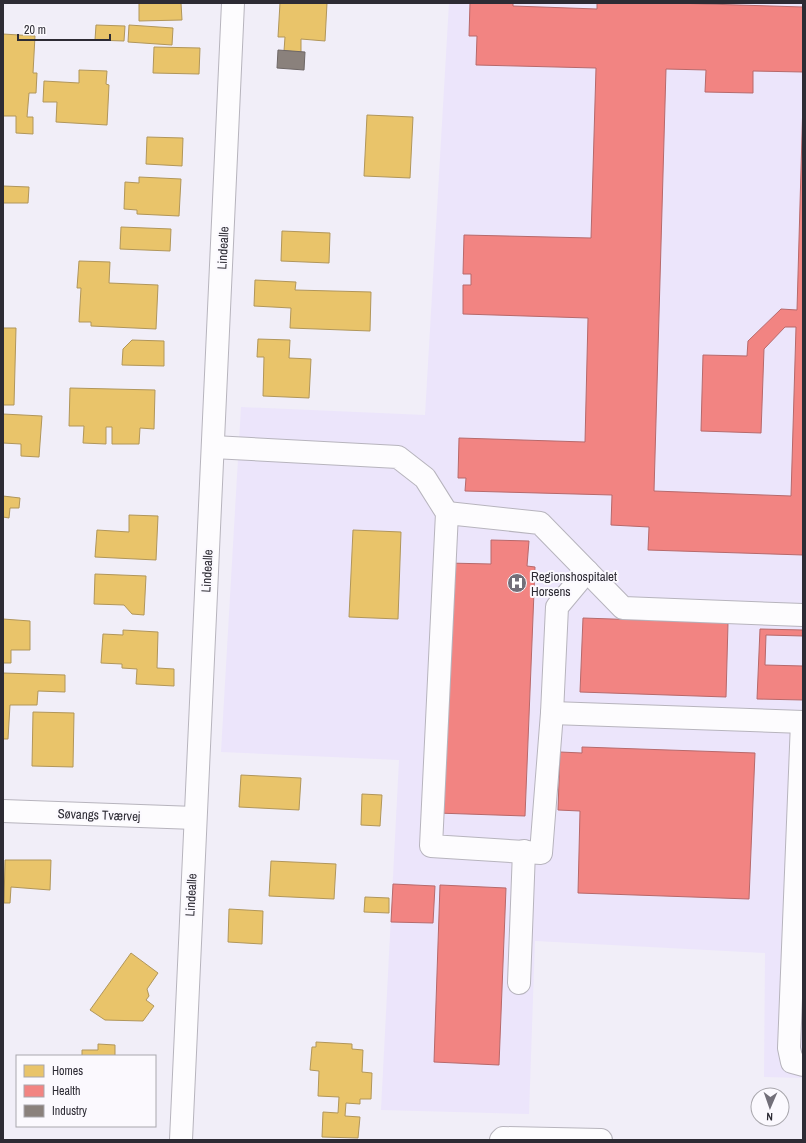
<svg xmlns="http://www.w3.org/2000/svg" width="806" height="1143" viewBox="0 0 806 1143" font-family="'Archivo Narrow',sans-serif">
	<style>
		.built { fill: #ece5fb }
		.homes { fill: #e9c46a; stroke: #b1965a }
		.health { fill: #f28482; stroke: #b7696b }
		.industry { fill: #8a817c; stroke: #6e6766 }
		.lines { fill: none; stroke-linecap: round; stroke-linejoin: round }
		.minor-casing { stroke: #b7b4bd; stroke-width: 24 }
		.minor { stroke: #fdfcfe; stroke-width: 22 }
		.labels { text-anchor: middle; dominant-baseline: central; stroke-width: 4; stroke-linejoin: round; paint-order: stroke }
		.street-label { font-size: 13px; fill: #2d2b34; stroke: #fbf9fe }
		.poi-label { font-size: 13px; fill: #2d2b34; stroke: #fbf9fe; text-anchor: start }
	</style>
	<rect width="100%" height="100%" fill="#f1eef8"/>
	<!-- built -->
	<path class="built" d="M 449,3 L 803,3 L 803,1078 L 764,1077 L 765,953 L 535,941 L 529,1114 L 381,1110 L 399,760 L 221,752 L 241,407 L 425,415 Z"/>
	<!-- homes -->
	<g class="homes">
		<path d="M 139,3 L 181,3 L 182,20 L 139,21 Z"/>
		<path d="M 280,3 L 327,3 L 325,41 L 301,39 L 301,52 L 284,51 L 285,37 L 278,37 Z"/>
		<path d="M 96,25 L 125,26 L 124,41 L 95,40 Z"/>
		<path d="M 129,25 L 173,28 L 172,45 L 128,42 Z"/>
		<path d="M 3,34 L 35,36 L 33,73 L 37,73 L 36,93 L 29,93 L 27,117 L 33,117 L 33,134 L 16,133 L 16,116 L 3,116 Z"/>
		<path d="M 154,47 L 200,48 L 199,74 L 153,73 Z"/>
		<path d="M 79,70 L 107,71 L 106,84 L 109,85 L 107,125 L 56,122 L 57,102 L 43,102 L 44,81 L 79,83 Z"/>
		<path d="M 367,115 L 413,117 L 410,178 L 364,176 Z"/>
		<path d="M 147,137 L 183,138 L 182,166 L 146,164 Z"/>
		<path d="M 139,177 L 181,179 L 179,216 L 137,214 L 137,210 L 124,209 L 125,182 L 139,183 Z"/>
		<path d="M 3,186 L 29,187 L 28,203 L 3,203 Z"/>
		<path d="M 121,227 L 171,229 L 170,251 L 120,249 Z"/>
		<path d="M 282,231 L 330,233 L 329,263 L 281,261 Z"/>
		<path d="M 79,261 L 110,262 L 109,283 L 158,285 L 156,329 L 91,326 L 91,322 L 79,322 L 81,288 L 77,288 Z"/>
		<path d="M 255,280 L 296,282 L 295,290 L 371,292 L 370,331 L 290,328 L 291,308 L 254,306 Z"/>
		<path d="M 3,328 L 16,328 L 14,405 L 3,405 Z"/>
		<path d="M 258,339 L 290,340 L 289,358 L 311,359 L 309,398 L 263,396 L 264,357 L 257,357 Z"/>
		<path d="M 132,340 L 164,341 L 164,366 L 122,365 L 123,349 Z"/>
		<path d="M 70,388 L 155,390 L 154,429 L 140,428 L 139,444 L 112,444 L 112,427 L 106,427 L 106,444 L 83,443 L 84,426 L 69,426 Z"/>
		<path d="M 3,414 L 42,416 L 39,457 L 21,456 L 21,444 L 3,443 Z"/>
		<path d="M 3,496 L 20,498 L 19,508 L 10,508 L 9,518 L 3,517 Z"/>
		<path d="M 129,515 L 158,516 L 156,560 L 95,557 L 97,530 L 129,532 Z"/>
		<path d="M 353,530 L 401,532 L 398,619 L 349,617 Z"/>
		<path d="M 95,574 L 146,576 L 144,615 L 132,614 L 124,605 L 94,604 Z"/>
		<path d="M 3,619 L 30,621 L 30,650 L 11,650 L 11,663 L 3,663 Z"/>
		<path d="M 123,630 L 158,632 L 157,668 L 174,669 L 174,686 L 136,684 L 137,669 L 122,668 L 122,664 L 101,663 L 103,634 L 123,635 Z"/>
		<path d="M 3,673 L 65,675 L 65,692 L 38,691 L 37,705 L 10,705 L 8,739 L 3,739 Z"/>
		<path d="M 33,712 L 74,713 L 73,767 L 32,766 Z"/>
		<path d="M 241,775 L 301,778 L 299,810 L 239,807 Z"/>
		<path d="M 362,794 L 382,795 L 380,826 L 361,825 Z"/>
		<path d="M 5,860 L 51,860 L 50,890 L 11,887 L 10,903 L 4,903 Z"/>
		<path d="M 271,861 L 336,864 L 334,899 L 269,896 Z"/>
		<path d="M 365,897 L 389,898 L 389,913 L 364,912 Z"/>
		<path d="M 229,909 L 263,911 L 262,944 L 228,942 Z"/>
		<path d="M 131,953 L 158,973 L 147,989 L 149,996 L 146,1000 L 154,1006 L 143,1021 L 105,1020 L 90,1010 Z"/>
		<path d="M 316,1042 L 352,1044 L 352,1049 L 363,1050 L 362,1072 L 372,1073 L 371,1099 L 360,1099 L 360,1104 L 346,1103 L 345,1116 L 360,1117 L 358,1138 L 322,1137 L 323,1112 L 338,1113 L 339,1097 L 318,1096 L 319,1071 L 310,1070 L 312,1047 L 316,1047 Z"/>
		<path d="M 98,1044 L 115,1045 L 115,1056 L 82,1056 L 82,1050 L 98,1050 Z"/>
	</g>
	<!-- health -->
	<g class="health">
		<path d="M 470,3 L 513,3 L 513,6 L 597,9 L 597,3 L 674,3 L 803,7 L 803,72 L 753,71 L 753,93 L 705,92 L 706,70 L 666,69 L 654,491 L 791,496 L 796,327 L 785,327 L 764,349 L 761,433 L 701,431 L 703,355 L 747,356 L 748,341 L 781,309 L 797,310 L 803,100 L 803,555 L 648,550 L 649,527 L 611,525 L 612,495 L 465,491 L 466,478 L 458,478 L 459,438 L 585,442 L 588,318 L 463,314 L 463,285 L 471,285 L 471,274 L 463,274 L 464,235 L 591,238 L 596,68 L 476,65 L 477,36 L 469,36 Z"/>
		<path d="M 491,540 L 529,541 L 527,566 L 535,567 L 525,816 L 437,813 L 447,563 L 491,564 Z"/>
		<path d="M 583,618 L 728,623 L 726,697 L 580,692 Z"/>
		<path d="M 760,629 L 803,630 L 803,636 L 766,635 L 765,665 L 803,666 L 803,700 L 757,699 Z"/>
		<path d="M 582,747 L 755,753 L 749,899 L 578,893 L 580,811 L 558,810 L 560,752 L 582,753 Z"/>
		<path d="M 393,884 L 435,886 L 433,923 L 391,922 Z"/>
		<path d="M 440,885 L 506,888 L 499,1065 L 434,1062 Z"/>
	</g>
	<!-- industry -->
	<path class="industry" d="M 278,50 L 305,52 L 304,70 L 277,68 Z"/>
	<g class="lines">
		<!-- minor casing -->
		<g class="minor-casing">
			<g id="minor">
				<path d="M 213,447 L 398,457 L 425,478 L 447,513 L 431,846 L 541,853 L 552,713 L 557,607 L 587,571"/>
				<path d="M 447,513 L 540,523 L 623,608 L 803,615"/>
				<path d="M 552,713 L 803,722"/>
				<path d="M 802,722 L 789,1048 L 792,1062 L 803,1065"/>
				<path d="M 3,811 L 195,818"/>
				<path d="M 519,983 L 524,851"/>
				<path d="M 181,1140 L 233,3"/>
				<path d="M 501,1140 L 503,1138 L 601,1140"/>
			</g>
		</g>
		<!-- minor -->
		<use href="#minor" class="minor"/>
	</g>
	<!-- icons -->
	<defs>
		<g id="hospital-disc" transform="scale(1)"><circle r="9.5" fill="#726f79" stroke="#fbf9fe"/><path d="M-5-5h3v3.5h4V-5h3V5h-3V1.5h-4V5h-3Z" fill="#fff"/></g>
	</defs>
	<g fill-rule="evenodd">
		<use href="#hospital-disc" x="517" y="583"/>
	</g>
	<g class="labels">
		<!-- street labels -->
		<g class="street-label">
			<text transform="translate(223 248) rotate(-87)">Lindealle</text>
			<text transform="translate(207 571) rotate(-87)">Lindealle</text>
			<text transform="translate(99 815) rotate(2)">Søvangs Tværvej</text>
			<text transform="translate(191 895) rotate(-87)">Lindealle</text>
		</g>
		<!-- poi labels -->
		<g class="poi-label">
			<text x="531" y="576">Regionshospitalet<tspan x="531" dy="15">Horsens</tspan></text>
		</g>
	</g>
	<!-- border -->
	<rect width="806" height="1143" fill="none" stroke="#2d2b34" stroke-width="8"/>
	<!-- legend -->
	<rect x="16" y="1055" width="140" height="72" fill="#fbf9fe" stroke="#a9a7ad"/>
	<rect x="24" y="1065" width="20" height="12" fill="#e9c46a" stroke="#a9a7ad"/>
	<text x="52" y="1075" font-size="12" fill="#2d2b34">Homes</text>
	<rect x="24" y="1085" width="20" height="12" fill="#f28482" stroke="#a9a7ad"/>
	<text x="52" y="1095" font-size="12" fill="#2d2b34">Health</text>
	<rect x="24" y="1105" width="20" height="12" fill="#8a817c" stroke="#a9a7ad"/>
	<text x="52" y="1115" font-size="12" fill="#2d2b34">Industry</text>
	<!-- north arrow -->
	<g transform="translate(770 1107) rotate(182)"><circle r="19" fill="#fbf9fe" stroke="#a9a7ad"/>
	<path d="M0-3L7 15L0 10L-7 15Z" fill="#726f79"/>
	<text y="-6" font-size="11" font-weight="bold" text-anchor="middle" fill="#2d2b34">N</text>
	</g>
	<!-- scale -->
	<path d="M18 34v6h92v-6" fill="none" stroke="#2d2b34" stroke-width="2"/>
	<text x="24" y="34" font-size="12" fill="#2d2b34" stroke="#fbf9fe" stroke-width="3" paint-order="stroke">20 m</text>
</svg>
